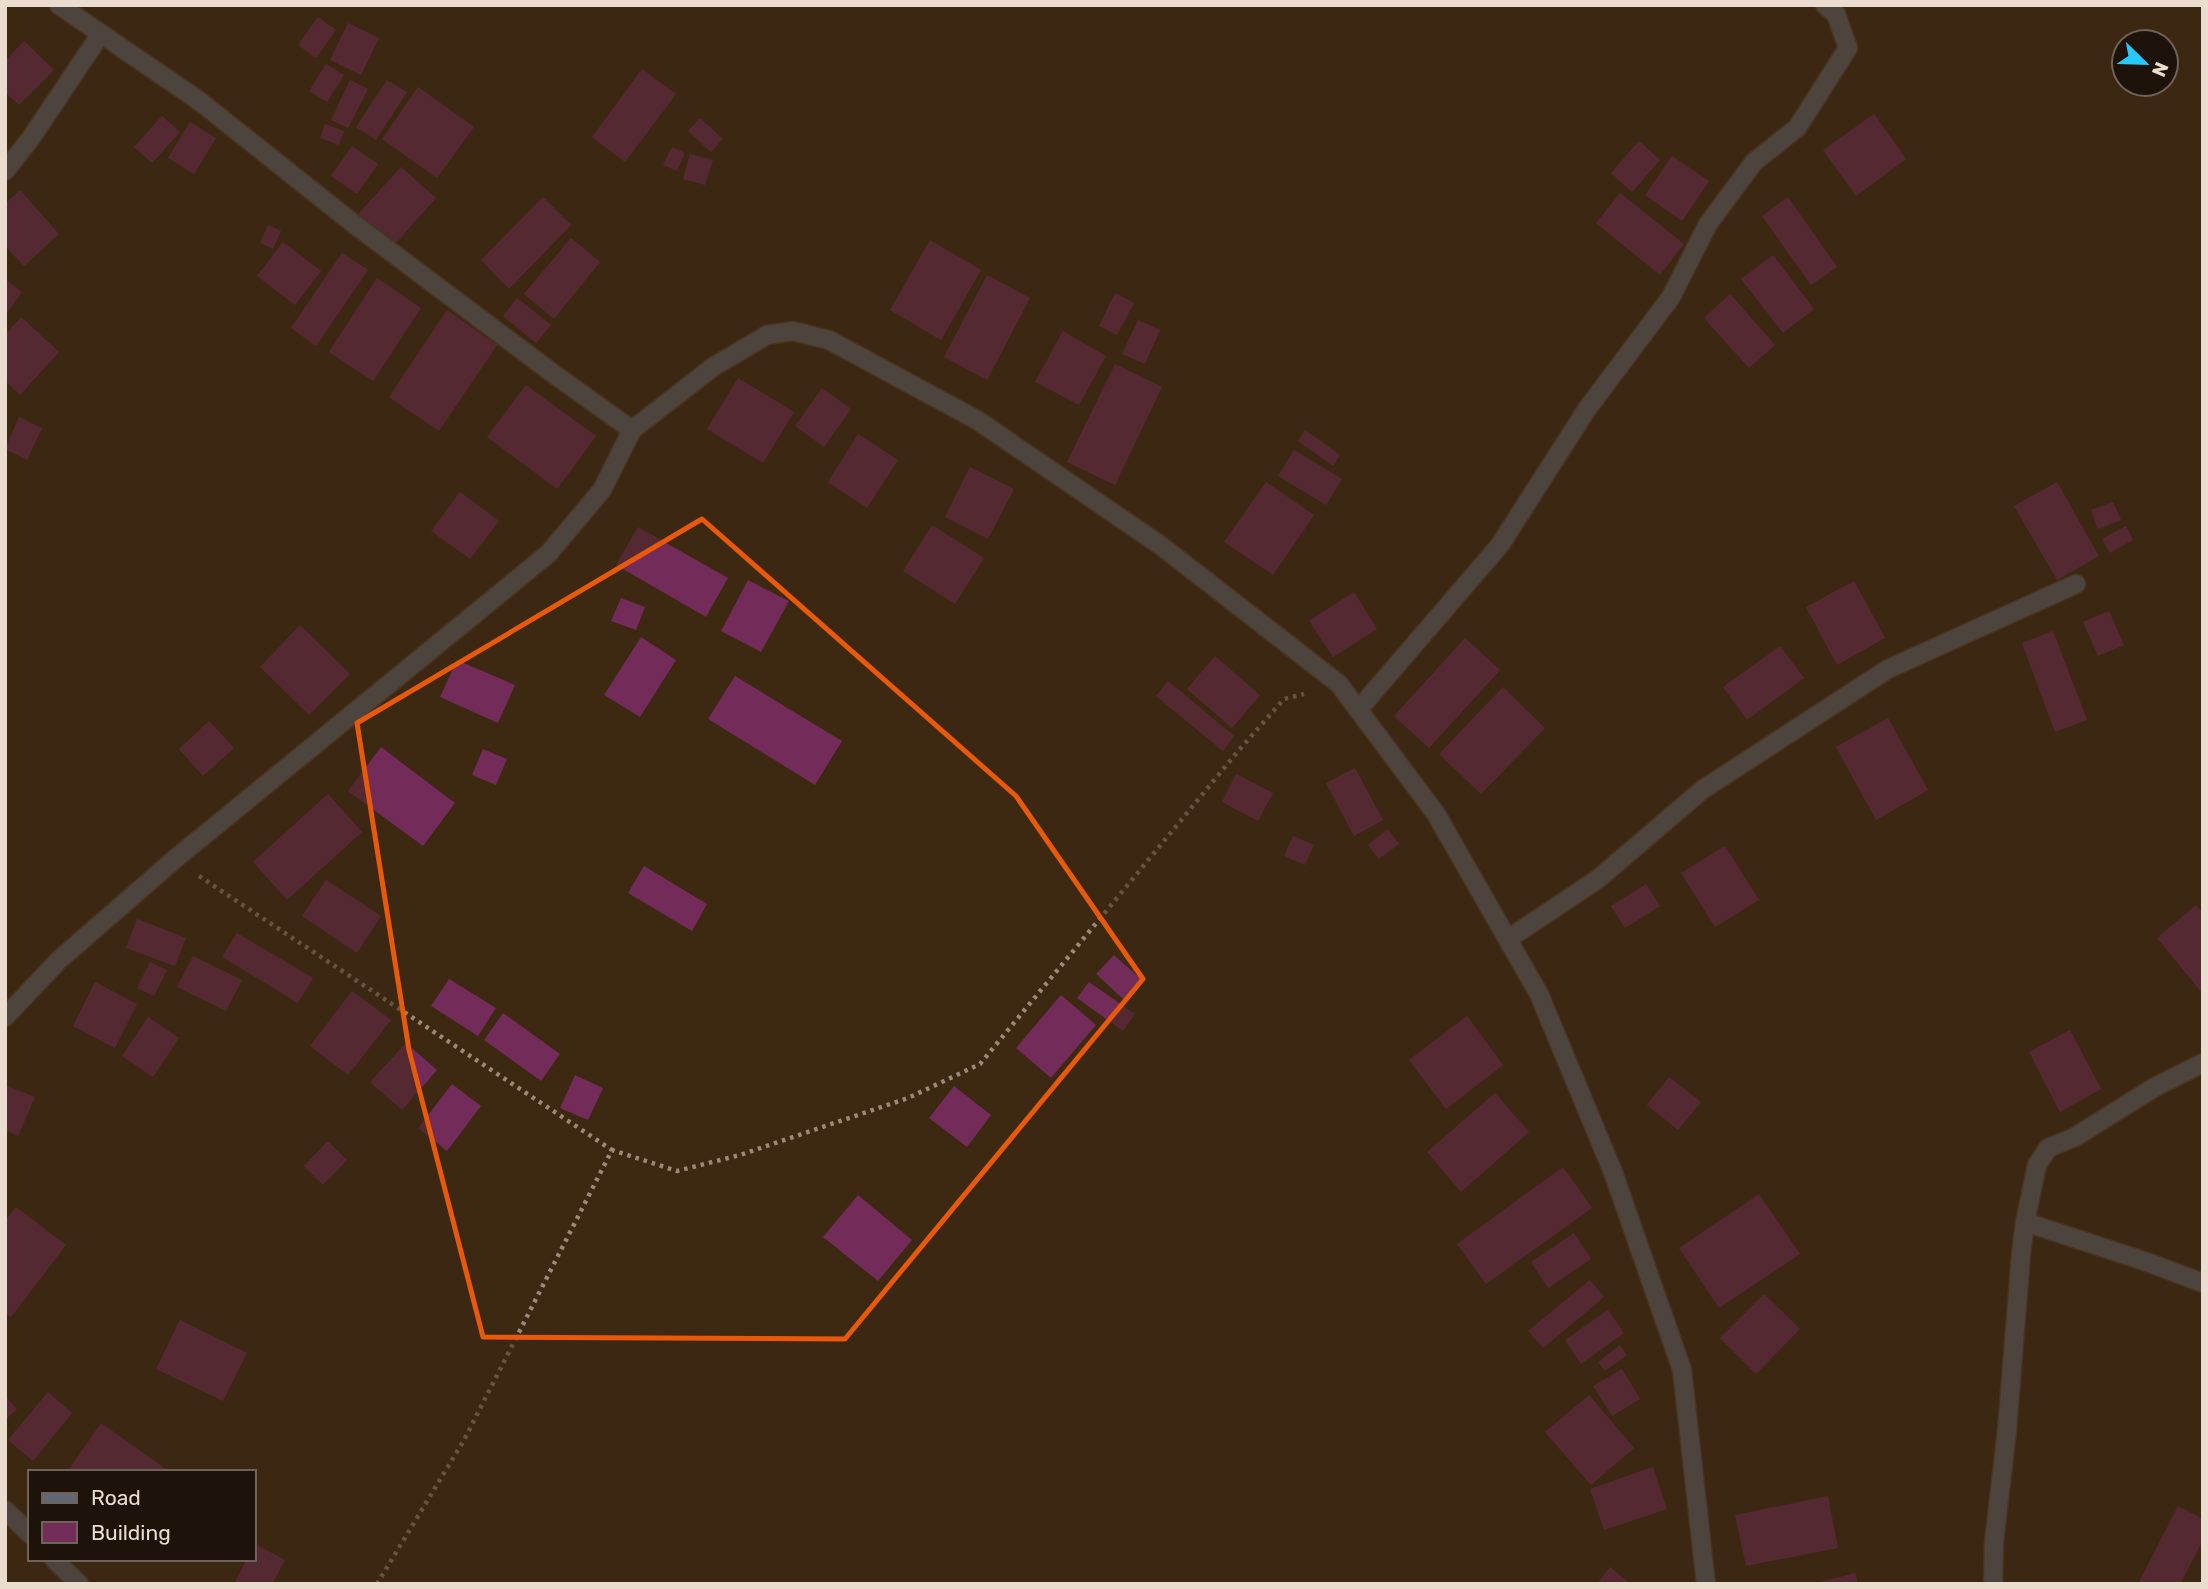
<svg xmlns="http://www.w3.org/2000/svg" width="2208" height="1589" viewBox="0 0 2208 1589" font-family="Rubik,sans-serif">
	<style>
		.building { fill: #732b5a }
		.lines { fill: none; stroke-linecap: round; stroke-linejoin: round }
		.minor-casing { stroke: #594530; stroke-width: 21 }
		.path { stroke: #9b8a79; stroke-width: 4.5; stroke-dasharray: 3.5 5; stroke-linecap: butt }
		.minor { stroke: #636673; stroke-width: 18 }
		.marked { fill: none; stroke: #e8590c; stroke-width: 5; stroke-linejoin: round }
	</style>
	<rect width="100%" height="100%" fill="#3d2812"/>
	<!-- building -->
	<g class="building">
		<path d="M 318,17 L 336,30 L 316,58 L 298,45 Z"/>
		<path d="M 348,23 L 379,38 L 361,75 L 330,60 Z"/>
		<path d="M 24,41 L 54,70 L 19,105 L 5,92 L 5,61 Z"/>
		<path d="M 326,64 L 344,75 L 327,102 L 309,91 Z"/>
		<path d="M 642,69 L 676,94 L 625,162 L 592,137 Z"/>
		<path d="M 350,80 L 368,89 L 348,128 L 331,120 Z"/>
		<path d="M 387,80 L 407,92 L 376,140 L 356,127 Z"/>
		<path d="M 418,87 L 474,127 L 437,178 L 382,139 Z"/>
		<path d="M 1874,114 L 1906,159 L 1856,196 L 1823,150 Z"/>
		<path d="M 162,116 L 180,132 L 152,163 L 134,147 Z"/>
		<path d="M 700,118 L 723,139 L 711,152 L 688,131 Z"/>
		<path d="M 190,122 L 216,138 L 194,174 L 168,158 Z"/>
		<path d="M 325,124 L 344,131 L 339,145 L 320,138 Z"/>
		<path d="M 1639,141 L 1660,160 L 1632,192 L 1611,173 Z"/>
		<path d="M 352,146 L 378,164 L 357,194 L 331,176 Z"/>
		<path d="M 672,147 L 685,153 L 677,171 L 663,165 Z"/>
		<path d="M 690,154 L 713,160 L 705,185 L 683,179 Z"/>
		<path d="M 1672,156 L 1709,181 L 1682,221 L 1645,195 Z"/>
		<path d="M 401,167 L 436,198 L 393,246 L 358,214 Z"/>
		<path d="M 20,190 L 59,234 L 24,266 L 5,246 L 5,204 Z"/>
		<path d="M 1620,193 L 1684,244 L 1660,275 L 1596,223 Z"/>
		<path d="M 543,197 L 571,225 L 509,289 L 481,260 Z"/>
		<path d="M 1788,197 L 1837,267 L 1811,285 L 1762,216 Z"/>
		<path d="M 268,225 L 281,231 L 273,249 L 260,243 Z"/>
		<path d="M 571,238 L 600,262 L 554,319 L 524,294 Z"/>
		<path d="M 930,240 L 981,270 L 941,340 L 890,310 Z"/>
		<path d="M 283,242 L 321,271 L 295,305 L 257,276 Z"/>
		<path d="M 342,253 L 368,270 L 316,346 L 291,328 Z"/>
		<path d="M 1773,255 L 1814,309 L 1783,333 L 1741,279 Z"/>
		<path d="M 987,275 L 1030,298 L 987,380 L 944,357 Z"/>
		<path d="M 377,278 L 421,308 L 373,381 L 329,352 Z"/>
		<path d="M 5,279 L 22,292 L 5,315 Z"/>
		<path d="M 1115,293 L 1134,303 L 1117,335 L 1099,326 Z"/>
		<path d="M 1730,294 L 1775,345 L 1749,368 L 1704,318 Z"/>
		<path d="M 517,298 L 551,325 L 536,343 L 503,316 Z"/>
		<path d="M 447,310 L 497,345 L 439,431 L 389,397 Z"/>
		<path d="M 21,317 L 59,352 L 20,395 L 5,381 L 5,335 Z"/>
		<path d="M 1138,320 L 1160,330 L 1145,364 L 1122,354 Z"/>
		<path d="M 1063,331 L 1106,356 L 1079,405 L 1035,382 Z"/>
		<path d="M 1115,364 L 1162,387 L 1115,485 L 1067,462 Z"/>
		<path d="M 738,378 L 794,412 L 763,463 L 707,429 Z"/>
		<path d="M 526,385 L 596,436 L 557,489 L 487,437 Z"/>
		<path d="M 822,388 L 851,409 L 824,447 L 795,426 Z"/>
		<path d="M 19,417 L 42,428 L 27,460 L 5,449 Z"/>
		<path d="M 1305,430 L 1340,455 L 1333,466 L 1298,441 Z"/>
		<path d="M 858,434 L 898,460 L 867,508 L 828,482 Z"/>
		<path d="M 1294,450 L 1342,479 L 1326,505 L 1278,476 Z"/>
		<path d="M 970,467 L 1014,489 L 988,539 L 945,517 Z"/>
		<path d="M 1266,482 L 1314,515 L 1273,575 L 1224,542 Z"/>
		<path d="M 2057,482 L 2099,556 L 2057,580 L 2014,506 Z"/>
		<path d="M 460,492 L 499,521 L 470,559 L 431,531 Z"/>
		<path d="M 2113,502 L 2121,520 L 2098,529 L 2091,510 Z"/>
		<path d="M 932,525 L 984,558 L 955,604 L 903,571 Z"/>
		<path d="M 2126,526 L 2133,540 L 2110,553 L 2102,539 Z"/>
		<path d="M 638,527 L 728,578 L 706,617 L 616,565 Z"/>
		<path d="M 748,580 L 789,601 L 761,652 L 721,631 Z"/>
		<path d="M 1854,581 L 1885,638 L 1837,665 L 1806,607 Z"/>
		<path d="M 1354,592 L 1377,629 L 1333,657 L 1309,621 Z"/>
		<path d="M 621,598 L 645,607 L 636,630 L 611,621 Z"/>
		<path d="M 2109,611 L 2124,645 L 2098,656 L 2083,622 Z"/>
		<path d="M 300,625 L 350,674 L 309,715 L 260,667 Z"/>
		<path d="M 2053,631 L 2087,720 L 2055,732 L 2022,643 Z"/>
		<path d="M 641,637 L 676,660 L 640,717 L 604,695 Z"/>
		<path d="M 1465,638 L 1500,670 L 1429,748 L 1394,716 Z"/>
		<path d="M 1780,646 L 1804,678 L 1747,720 L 1723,687 Z"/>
		<path d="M 1215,656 L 1260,695 L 1232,728 L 1187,689 Z"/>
		<path d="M 457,660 L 515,685 L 498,723 L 440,697 Z"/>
		<path d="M 735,676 L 842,741 L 815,785 L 708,719 Z"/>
		<path d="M 1168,681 L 1234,736 L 1223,751 L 1156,696 Z"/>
		<path d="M 1503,687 L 1545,728 L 1481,794 L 1439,754 Z"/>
		<path d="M 1888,718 L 1928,790 L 1876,820 L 1836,747 Z"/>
		<path d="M 209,721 L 234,748 L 203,776 L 179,749 Z"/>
		<path d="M 381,747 L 455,803 L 423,846 L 348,791 Z"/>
		<path d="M 483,749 L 507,759 L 496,785 L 472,775 Z"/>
		<path d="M 1355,768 L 1383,820 L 1354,836 L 1326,783 Z"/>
		<path d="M 1236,774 L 1273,793 L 1258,821 L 1222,802 Z"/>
		<path d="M 328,794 L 362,832 L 287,900 L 253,862 Z"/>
		<path d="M 1388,829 L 1399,844 L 1379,859 L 1368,845 Z"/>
		<path d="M 1293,836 L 1314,845 L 1305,865 L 1284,856 Z"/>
		<path d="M 1725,846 L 1759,900 L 1715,927 L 1681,873 Z"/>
		<path d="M 644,866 L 707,904 L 692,931 L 628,893 Z"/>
		<path d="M 326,880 L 381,916 L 357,953 L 302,916 Z"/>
		<path d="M 1646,884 L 1660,906 L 1625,928 L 1611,906 Z"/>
		<path d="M 2196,905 L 2203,913 L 2203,994 L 2157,938 Z"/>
		<path d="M 137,919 L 186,938 L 175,966 L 126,948 Z"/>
		<path d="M 237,933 L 313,978 L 298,1003 L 222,957 Z"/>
		<path d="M 1114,955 L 1141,979 L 1123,999 L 1096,974 Z"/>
		<path d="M 193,956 L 242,980 L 226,1011 L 177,987 Z"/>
		<path d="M 150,962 L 167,970 L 154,996 L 137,988 Z"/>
		<path d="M 449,979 L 496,1008 L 478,1036 L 431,1006 Z"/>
		<path d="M 95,982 L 137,1004 L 115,1048 L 73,1026 Z"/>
		<path d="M 1089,982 L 1135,1014 L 1123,1031 L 1077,998 Z"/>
		<path d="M 352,991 L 391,1020 L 348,1075 L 310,1046 Z"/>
		<path d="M 1061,995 L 1096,1025 L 1051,1078 L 1016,1048 Z"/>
		<path d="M 503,1013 L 560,1054 L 541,1081 L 484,1040 Z"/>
		<path d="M 1467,1016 L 1503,1065 L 1446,1109 L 1409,1060 Z"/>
		<path d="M 148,1017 L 179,1038 L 153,1077 L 122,1056 Z"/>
		<path d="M 2070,1030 L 2101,1089 L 2060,1112 L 2029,1052 Z"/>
		<path d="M 406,1043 L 437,1070 L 402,1110 L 370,1082 Z"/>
		<path d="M 575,1075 L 603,1088 L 588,1120 L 560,1108 Z"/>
		<path d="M 1669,1077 L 1701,1102 L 1678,1130 L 1647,1105 Z"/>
		<path d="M 452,1084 L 481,1106 L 447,1151 L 418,1128 Z"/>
		<path d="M 5,1085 L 35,1097 L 18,1136 L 5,1130 Z"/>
		<path d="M 954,1086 L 991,1115 L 967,1147 L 929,1118 Z"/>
		<path d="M 1495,1093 L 1529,1132 L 1461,1192 L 1427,1152 Z"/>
		<path d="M 328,1141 L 347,1160 L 323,1185 L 304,1166 Z"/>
		<path d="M 1563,1167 L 1592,1208 L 1486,1284 L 1457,1244 Z"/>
		<path d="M 1759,1194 L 1800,1254 L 1719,1308 L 1679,1248 Z"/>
		<path d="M 858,1195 L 912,1240 L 878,1281 L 823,1237 Z"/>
		<path d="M 16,1207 L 66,1245 L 11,1317 L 5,1313 L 5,1221 Z"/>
		<path d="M 1574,1233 L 1591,1259 L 1548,1288 L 1531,1262 Z"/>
		<path d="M 1590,1280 L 1604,1297 L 1543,1348 L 1528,1331 Z"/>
		<path d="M 1764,1294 L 1800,1329 L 1756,1374 L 1720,1338 Z"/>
		<path d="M 1608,1310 L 1624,1333 L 1581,1364 L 1565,1340 Z"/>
		<path d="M 180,1320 L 247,1353 L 223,1401 L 156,1369 Z"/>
		<path d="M 1620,1345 L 1627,1355 L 1605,1371 L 1598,1362 Z"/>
		<path d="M 1622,1369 L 1640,1399 L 1612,1416 L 1593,1386 Z"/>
		<path d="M 48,1392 L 72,1413 L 33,1461 L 8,1440 Z"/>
		<path d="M 1589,1395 L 1634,1448 L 1591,1485 L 1545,1432 Z"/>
		<path d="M 5,1396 L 17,1409 L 5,1420 Z"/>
		<path d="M 101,1423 L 170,1472 L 67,1472 Z"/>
		<path d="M 1653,1467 L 1667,1509 L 1604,1530 L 1590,1489 Z"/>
		<path d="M 1828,1496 L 1838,1548 L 1746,1566 L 1735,1515 Z"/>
		<path d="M 2178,1506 L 2203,1519 L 2203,1540 L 2180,1584 L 2138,1584 Z"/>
		<path d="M 255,1544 L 285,1560 L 272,1584 L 234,1584 L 247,1559 L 254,1559 Z"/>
		<path d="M 1610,1567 L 1630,1584 L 1597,1584 Z"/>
		<path d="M 1855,1573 L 1858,1584 L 1817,1584 L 1817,1583 Z"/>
	</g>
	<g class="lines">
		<!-- minor casing -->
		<g class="minor-casing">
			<g id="minor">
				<path d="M 59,5 L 198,100 L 354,224 L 551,372 L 632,430 L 713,367 L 767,335 L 793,331 L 829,340 L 977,420 L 1160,545 L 1339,684 L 1436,814 L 1539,994 L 1613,1172 L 1682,1370 L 1706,1584"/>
				<path d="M 5,171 L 31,138 L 100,35"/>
				<path d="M 1358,710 L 1500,545 L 1587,409 L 1671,297 L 1708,224 L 1754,162 L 1797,128 L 1848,48 L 1836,14 L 1825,5"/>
				<path d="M 1508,939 L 1598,879 L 1702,790 L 1888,669 L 2076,584"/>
				<path d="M 5,1017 L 59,960 L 175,859 L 548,554 L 602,490 L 632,430"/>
				<path d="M 2025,1222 L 2144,1261 L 2203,1283"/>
				<path d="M 5,1510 L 30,1534"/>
				<path d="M 54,1559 L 79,1584"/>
				<path d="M 1993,1584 L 1994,1542 L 2007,1430 L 2021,1254 L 2025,1222 L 2037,1165 L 2048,1148 L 2075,1137 L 2155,1087 L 2203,1063"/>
			</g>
		</g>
		<!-- path -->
		<g class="path">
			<path d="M 199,876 L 612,1150"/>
			<path d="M 377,1584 L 464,1440 L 612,1150 L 677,1171 L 740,1155 L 908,1098 L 980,1064 L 1239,750 L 1284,699 L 1304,694"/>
		</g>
		<!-- minor -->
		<use href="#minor" class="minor"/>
	</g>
	<!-- marked area -->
	<path d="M0 0H2208V1589H0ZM 702,519 L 1016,796 L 1143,979 L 845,1339 L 483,1337 L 409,1050 L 357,723 Z" fill="#3d2812" fill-opacity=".55" fill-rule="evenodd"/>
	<path class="marked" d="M 702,519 L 1016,796 L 1143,979 L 845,1339 L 483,1337 L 409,1050 L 357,723 Z"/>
	<!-- border -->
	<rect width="2208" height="1589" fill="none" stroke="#eadccf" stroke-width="14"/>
	<!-- legend -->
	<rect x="28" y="1470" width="228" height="91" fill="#1d130a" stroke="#6f6359" stroke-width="2"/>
	<rect x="42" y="1493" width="35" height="10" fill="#636673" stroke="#6f6359" stroke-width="2"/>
	<text x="91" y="1505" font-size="21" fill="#eadccf">Road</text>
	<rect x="42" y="1522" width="35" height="21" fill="#732b5a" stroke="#6f6359" stroke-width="2"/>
	<text x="91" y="1540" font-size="21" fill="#eadccf">Building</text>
	<!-- north arrow -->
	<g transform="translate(2145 63) rotate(113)"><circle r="33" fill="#1d130a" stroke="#6f6359" stroke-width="2"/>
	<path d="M0-5L12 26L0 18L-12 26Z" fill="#24c9fe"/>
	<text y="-10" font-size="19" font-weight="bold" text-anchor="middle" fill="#eadccf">N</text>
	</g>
</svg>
